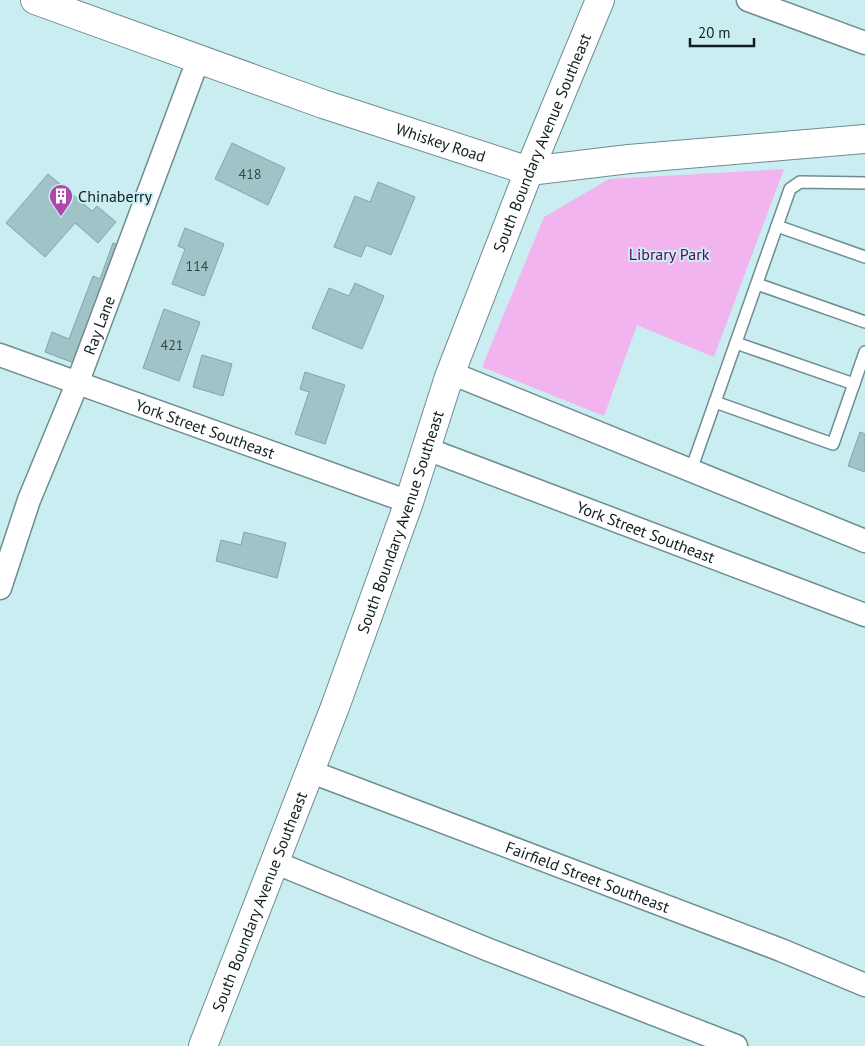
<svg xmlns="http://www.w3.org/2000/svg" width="865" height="1046" viewBox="0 0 865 1046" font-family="'PT Sans',sans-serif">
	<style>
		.green { fill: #f1b4ee }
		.building { fill: #a0c3c8; stroke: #83a5aa }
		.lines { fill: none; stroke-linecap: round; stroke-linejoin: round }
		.lane-casing { stroke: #6d8d92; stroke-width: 14 }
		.street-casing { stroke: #6d8d92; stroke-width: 25 }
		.secondary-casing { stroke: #6d8d92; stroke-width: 30 }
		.lane { stroke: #fff; stroke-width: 11 }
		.street { stroke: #fff; stroke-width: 22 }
		.secondary { stroke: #fff; stroke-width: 28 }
		.labels { text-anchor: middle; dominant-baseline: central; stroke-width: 4; stroke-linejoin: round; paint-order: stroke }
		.number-label { font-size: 14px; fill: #35474a }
		.street-label { font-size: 16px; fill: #111e20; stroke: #caedf2 }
		.poi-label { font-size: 16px; fill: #111e20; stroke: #caedf2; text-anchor: start }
		.park-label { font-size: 16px; fill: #5b045c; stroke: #caedf2 }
	</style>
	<rect width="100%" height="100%" fill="#caedf2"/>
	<!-- green -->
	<path class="green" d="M 784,169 L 714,357 L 637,325 L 604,416 L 482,367 L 544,217 L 609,179 Z"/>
	<!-- building -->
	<g class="building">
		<path d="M 232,143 L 285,168 L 268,205 L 215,179 Z"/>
		<path d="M 48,174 L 92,211 L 97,206 L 116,222 L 98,243 L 75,223 L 45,257 L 6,223 Z"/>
		<path d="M 378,182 L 415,197 L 391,255 L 366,245 L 361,257 L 334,247 L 355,196 L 370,202 Z"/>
		<path d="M 185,228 L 224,244 L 204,296 L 172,284 L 185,249 L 178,246 Z"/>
		<path d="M 113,243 L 124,247 L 79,365 L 45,352 L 52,332 L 69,339 L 93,276 L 100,279 Z"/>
		<path d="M 355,283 L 384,296 L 362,349 L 312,328 L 329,288 L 349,296 Z"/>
		<path d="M 164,309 L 200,322 L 179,381 L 143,368 Z"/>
		<path d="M 202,355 L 232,364 L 223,396 L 193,387 Z"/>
		<path d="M 305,372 L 345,385 L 325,444 L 295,434 L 309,392 L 300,389 Z"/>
		<path d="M 860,432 L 865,434 L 865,472 L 848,466 Z"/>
		<path d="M 244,532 L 286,543 L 277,578 L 216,561 L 221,540 L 241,545 Z"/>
	</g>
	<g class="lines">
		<!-- lane casing -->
		<g class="lane-casing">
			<g id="lane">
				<path d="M 777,226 L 865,257"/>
				<path d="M 757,284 L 865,322"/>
				<path d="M 736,343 L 854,384"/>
				<path d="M 715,402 L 833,444 L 865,352"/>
				<path d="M 691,470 L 790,189 L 800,182 L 865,183"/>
			</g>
		</g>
		<!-- street casing -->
		<g class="street-casing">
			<g id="street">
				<path d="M 748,0 L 865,43"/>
				<path id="s1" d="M 0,355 L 409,502"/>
				<path d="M 451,373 L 865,541"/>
				<path id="s2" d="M 427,449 L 865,615"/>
				<path id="s3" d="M 0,588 L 29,500 L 77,384 L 198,60"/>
				<path id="s4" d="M 309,771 L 781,950 L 865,985"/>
				<path d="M 274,862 L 489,950 L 736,1046"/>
			</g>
		</g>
		<!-- secondary casing -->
		<g class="secondary-casing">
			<g id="secondary">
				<path id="s5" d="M 35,0 L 323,104 L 529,171 L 629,159 L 865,139"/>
				<path id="s6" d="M 203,1046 L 335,707 L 409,502 L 449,377 L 529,171 L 600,0"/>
			</g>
		</g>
		<!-- lane -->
		<use href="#lane" class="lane"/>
		<!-- street -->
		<use href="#street" class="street"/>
		<!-- secondary -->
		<use href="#secondary" class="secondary"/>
	</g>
	<!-- icons -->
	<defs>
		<g id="building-pin" transform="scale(1.25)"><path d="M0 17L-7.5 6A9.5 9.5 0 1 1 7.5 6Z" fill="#ad48ad" stroke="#caedf2"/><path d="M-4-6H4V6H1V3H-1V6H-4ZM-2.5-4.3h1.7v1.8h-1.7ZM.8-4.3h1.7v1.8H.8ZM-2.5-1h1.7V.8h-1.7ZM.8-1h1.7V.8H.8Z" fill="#fff"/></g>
	</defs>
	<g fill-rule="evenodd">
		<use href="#building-pin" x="61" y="196"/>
	</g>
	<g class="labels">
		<!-- number labels -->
		<g class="number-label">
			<text x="250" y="174">418</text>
			<text x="197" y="266">114</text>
			<text x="172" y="345">421</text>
		</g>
		<!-- street labels -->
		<g class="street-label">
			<text stroke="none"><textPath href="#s5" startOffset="430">Whiskey Road</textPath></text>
			<text stroke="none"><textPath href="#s6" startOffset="965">South Boundary Avenue Southeast</textPath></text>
			<text stroke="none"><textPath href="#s3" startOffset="281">Ray Lane</textPath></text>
			<text stroke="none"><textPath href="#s1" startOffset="218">York Street Southeast</textPath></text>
			<text stroke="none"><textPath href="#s6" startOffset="560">South Boundary Avenue Southeast</textPath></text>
			<text stroke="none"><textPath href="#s2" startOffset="234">York Street Southeast</textPath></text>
			<text stroke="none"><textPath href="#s4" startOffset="298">Fairfield Street Southeast</textPath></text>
			<text stroke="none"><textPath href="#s6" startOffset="155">South Boundary Avenue Southeast</textPath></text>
		</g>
		<!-- poi labels -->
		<g class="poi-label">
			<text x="78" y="196">Chinaberry</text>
		</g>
		<!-- park labels -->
		<g class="park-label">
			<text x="669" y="254">Library Park</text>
		</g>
	</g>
	<!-- scale -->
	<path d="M690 38v8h64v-8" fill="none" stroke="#111e20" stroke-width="2.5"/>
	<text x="698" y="38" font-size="15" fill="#111e20" stroke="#caedf2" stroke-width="4" paint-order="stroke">20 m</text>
</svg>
